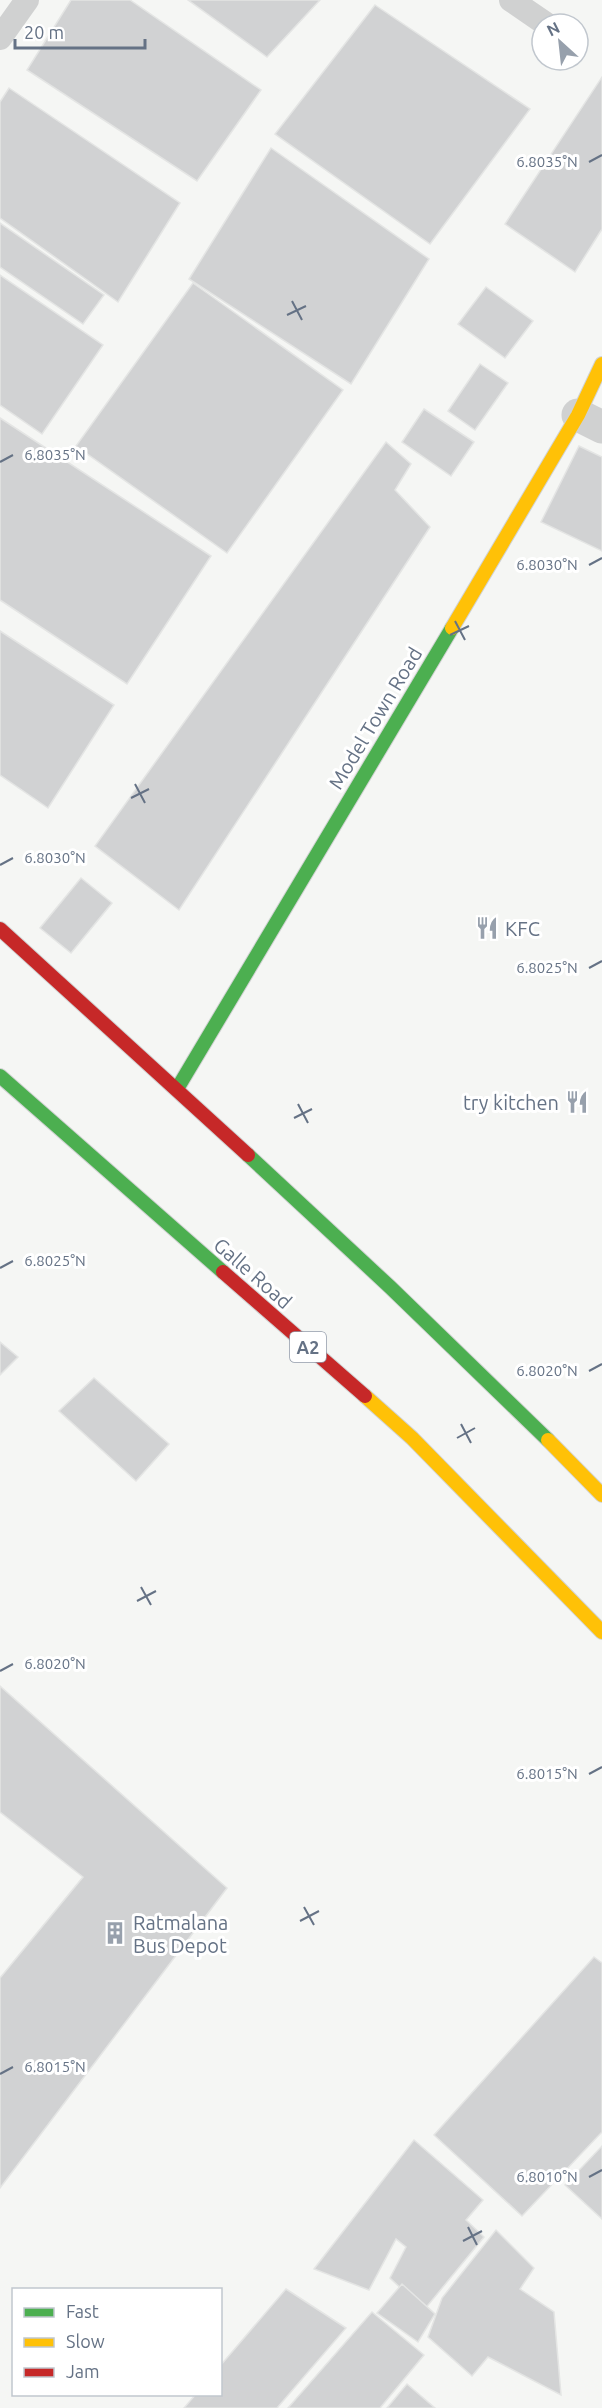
<svg xmlns="http://www.w3.org/2000/svg" width="602" height="2408" viewBox="0 0 602 2408" font-family="Ubuntu,sans-serif">
	<style>
		.building { fill: #d1d2d3; stroke: #e4e5e4; stroke-width: 1.5 }
		.lines { fill: none; stroke-linecap: round; stroke-linejoin: round }
		.fast-casing { stroke: #d1d3d3; stroke-width: 16 }
		.slow-casing { stroke: #d1d3d3; stroke-width: 16 }
		.jam-casing { stroke: #d1d3d3; stroke-width: 16 }
		.lane { stroke: #d0d1d1; stroke-width: 24 }
		.street { stroke: #d0d1d1; stroke-width: 33 }
		.fast { stroke: #4caf50; stroke-width: 14 }
		.slow { stroke: #ffc107; stroke-width: 14 }
		.jam { stroke: #c62828; stroke-width: 14 }
		.ticks { fill: none; stroke: #657285; stroke-width: 2 }
		.labels { text-anchor: middle; dominant-baseline: central; stroke-width: 6; stroke-linejoin: round; paint-order: stroke }
		.shield { fill: #fff; stroke: #939caa; stroke-width: 1.5 }
		.shield-label { font-size: 18px; font-weight: bold; fill: #657285 }
		.street-label { font-size: 20px; fill: #657285; stroke: #fff }
		.poi-label { font-size: 20px; fill: #657285; stroke: #fff; text-anchor: start }
		.ticks-label { font-size: 15px; text-anchor: middle; fill: #657285; stroke: #fff; stroke-width: 6; stroke-linejoin: round; paint-order: stroke }
	</style>
	<rect width="100%" height="100%" fill="#f5f6f4"/>
	<!-- building -->
	<g class="building">
		<path d="M 71,0 L 130,0 L 261,90 L 197,181 L 27,70 Z"/>
		<path d="M 188,0 L 320,0 L 267,57 Z"/>
		<path d="M 375,5 L 530,109 L 430,244 L 275,134 Z"/>
		<path d="M 602,77 L 602,229 L 575,272 L 505,224 Z"/>
		<path d="M 9,88 L 180,203 L 118,302 L 0,218 L 0,102 Z"/>
		<path d="M 271,148 L 429,259 L 351,384 L 189,279 Z"/>
		<path d="M 0,223 L 104,295 L 83,324 L 0,267 Z"/>
		<path d="M 0,275 L 103,345 L 42,434 L 0,405 Z"/>
		<path d="M 193,283 L 343,390 L 227,553 L 76,446 Z"/>
		<path d="M 486,287 L 533,321 L 505,358 L 458,324 Z"/>
		<path d="M 480,364 L 508,383 L 475,430 L 448,411 Z"/>
		<path d="M 424,409 L 474,442 L 451,476 L 402,442 Z"/>
		<path d="M 0,418 L 211,556 L 127,684 L 0,600 Z"/>
		<path d="M 386,442 L 411,464 L 395,490 L 430,527 L 179,910 L 95,846 Z"/>
		<path d="M 579,446 L 602,457 L 602,551 L 541,522 Z"/>
		<path d="M 0,631 L 114,705 L 48,808 L 0,775 Z"/>
		<path d="M 81,878 L 112,903 L 71,953 L 40,928 Z"/>
		<path d="M 0,1342 L 18,1357 L 0,1375 Z"/>
		<path d="M 94,1378 L 169,1444 L 136,1481 L 59,1411 Z"/>
		<path d="M 0,1686 L 227,1888 L 0,2188 L 0,1978 L 83,1877 L 0,1812 Z"/>
		<path d="M 594,1957 L 602,1963 L 602,2132 L 522,2216 L 434,2135 Z"/>
		<path d="M 414,2140 L 483,2200 L 466,2220 L 484,2237 L 424,2310 L 390,2278 L 406,2247 L 396,2239 L 369,2290 L 314,2269 Z"/>
		<path d="M 602,2146 L 602,2219 L 565,2185 Z"/>
		<path d="M 496,2230 L 534,2268 L 520,2289 L 554,2312 L 561,2395 L 488,2357 L 472,2376 L 428,2337 L 442,2298 Z"/>
		<path d="M 402,2284 L 435,2314 L 418,2342 L 377,2313 Z"/>
		<path d="M 286,2289 L 346,2328 L 277,2408 L 184,2408 L 196,2394 L 220,2394 L 220,2366 Z"/>
		<path d="M 372,2312 L 424,2355 L 380,2408 L 288,2408 Z"/>
		<path d="M 407,2384 L 435,2408 L 387,2408 Z"/>
	</g>
	<g class="lines">
		<!-- fast casing -->
		<g class="fast-casing">
			<g id="fast">
				<path d="M 0,1076 L 223,1272"/>
				<path d="M 177,1089 L 452,628"/>
				<path d="M 248,1155 L 390,1287 L 548,1440"/>
			</g>
		</g>
		<!-- slow casing -->
		<g class="slow-casing">
			<g id="slow">
				<path d="M 452,628 L 578,415 L 602,364"/>
				<path d="M 365,1396 L 412,1438 L 602,1632"/>
				<path d="M 548,1440 L 602,1495"/>
			</g>
		</g>
		<!-- jam casing -->
		<g class="jam-casing">
			<g id="jam">
				<path d="M 0,929 L 248,1155"/>
				<path d="M 223,1272 L 365,1396"/>
			</g>
		</g>
		<!-- lane -->
		<g class="lane">
			<path d="M 511,0 L 546,24"/>
			<path d="M 0,38 L 27,0"/>
		</g>
		<!-- street -->
		<path class="street" d="M 578,415 L 602,427"/>
		<!-- fast -->
		<use href="#fast" class="fast"/>
		<!-- slow -->
		<use href="#slow" class="slow"/>
		<!-- jam -->
		<use href="#jam" class="jam"/>
	</g>
	<!-- ticks -->
	<path class="ticks" d="M 589,162 L 602,155M 292,301 L 302,320M 287,315 L 306,306M 0,462 L 13,455M 589,565 L 602,558M 455,621 L 465,640M 450,635 L 469,626M 135,784 L 145,803M 131,798 L 149,789M 0,865 L 13,858M 589,968 L 602,961M 298,1104 L 308,1123M 294,1118 L 312,1109M 0,1268 L 13,1261M 589,1371 L 602,1364M 461,1424 L 471,1443M 457,1438 L 475,1428M 141,1587 L 151,1605M 137,1601 L 156,1591M 0,1671 L 13,1664M 589,1774 L 602,1767M 304,1907 L 314,1925M 300,1921 L 319,1911M 0,2074 L 13,2067M 589,2177 L 602,2170M 468,2227 L 477,2245M 463,2241 L 482,2231"/>
	<!-- icons -->
	<defs>
		<g id="restaurant-bare" transform="scale(1.8)"><path d="M-5-6h1v4h1v-4h1v4h1v-4h1v5L-1.5 .5V6h-2V.5L-5-1ZM5-6V6H3V1.5H1.5Q1.5-4 5-6Z" fill="#97a0ac" stroke="#fff" stroke-width="2.5" paint-order="stroke"/></g>
		<g id="building-bare" transform="scale(1.8)"><path d="M-4-6H4V6H1V3H-1V6H-4ZM-2.5-4.3h1.7v1.8h-1.7ZM.8-4.3h1.7v1.8H.8ZM-2.5-1h1.7V.8h-1.7ZM.8-1h1.7V.8H.8Z" fill="#97a0ac" stroke="#fff" stroke-width="2.5" paint-order="stroke"/></g>
	</defs>
	<g fill-rule="evenodd">
		<use href="#restaurant-bare" x="487" y="928"/>
		<use href="#restaurant-bare" x="577" y="1102"/>
		<use href="#building-bare" x="115" y="1933"/>
	</g>
	<g class="labels">
		<!-- shield labels -->
		<rect class="shield" x="290" y="1332" width="36" height="30" rx="4.5"/>
		<g class="shield-label">
			<text x="308" y="1347">A2</text>
		</g>
		<!-- street labels -->
		<g class="street-label">
			<text transform="translate(375 718) rotate(-59)">Model Town Road</text>
			<text transform="translate(253 1273) rotate(41)">Galle Road</text>
		</g>
		<!-- poi labels -->
		<g class="poi-label">
			<text x="505" y="928">KFC</text>
			<text x="559" y="1102" text-anchor="end">try kitchen</text>
			<text x="133" y="1922">Ratmalana<tspan x="133" dy="23">Bus Depot</tspan></text>
		</g>
	</g>
	<g class="ticks-label">
		<text x="547" y="167">6.8035°N</text>
		<text x="55" y="460">6.8035°N</text>
		<text x="547" y="570">6.8030°N</text>
		<text x="55" y="863">6.8030°N</text>
		<text x="547" y="973">6.8025°N</text>
		<text x="55" y="1266">6.8025°N</text>
		<text x="547" y="1376">6.8020°N</text>
		<text x="55" y="1669">6.8020°N</text>
		<text x="547" y="1779">6.8015°N</text>
		<text x="55" y="2072">6.8015°N</text>
		<text x="547" y="2182">6.8010°N</text>
	</g>
	<!-- legend -->
	<rect x="12" y="2288" width="210" height="108" fill="#ffffff" stroke="#c1c7ce" stroke-width="1.5"/>
	<rect x="24" y="2308" width="30" height="9" fill="#4caf50" stroke="#c1c7ce" stroke-width="1.5"/>
	<text x="66" y="2318" font-size="18" fill="#657285">Fast</text>
	<rect x="24" y="2338" width="30" height="9" fill="#ffc107" stroke="#c1c7ce" stroke-width="1.5"/>
	<text x="66" y="2348" font-size="18" fill="#657285">Slow</text>
	<rect x="24" y="2368" width="30" height="9" fill="#c62828" stroke="#c1c7ce" stroke-width="1.5"/>
	<text x="66" y="2378" font-size="18" fill="#657285">Jam</text>
	<!-- north arrow -->
	<g transform="translate(560 42) rotate(333)"><circle r="28" fill="#ffffff" stroke="#c1c7ce" stroke-width="1.5"/>
	<path d="M0-4.5L10 22L0 15L-10 22Z" fill="#97a0ac"/>
	<text y="-9" font-size="16" font-weight="bold" text-anchor="middle" fill="#657285">N</text>
	</g>
	<!-- scale -->
	<path d="M15 39v9h130v-9" fill="none" stroke="#657285" stroke-width="3"/>
	<text x="24" y="39" font-size="18" fill="#657285" stroke="#ffffff" stroke-width="4.5" paint-order="stroke">20 m</text>
</svg>
